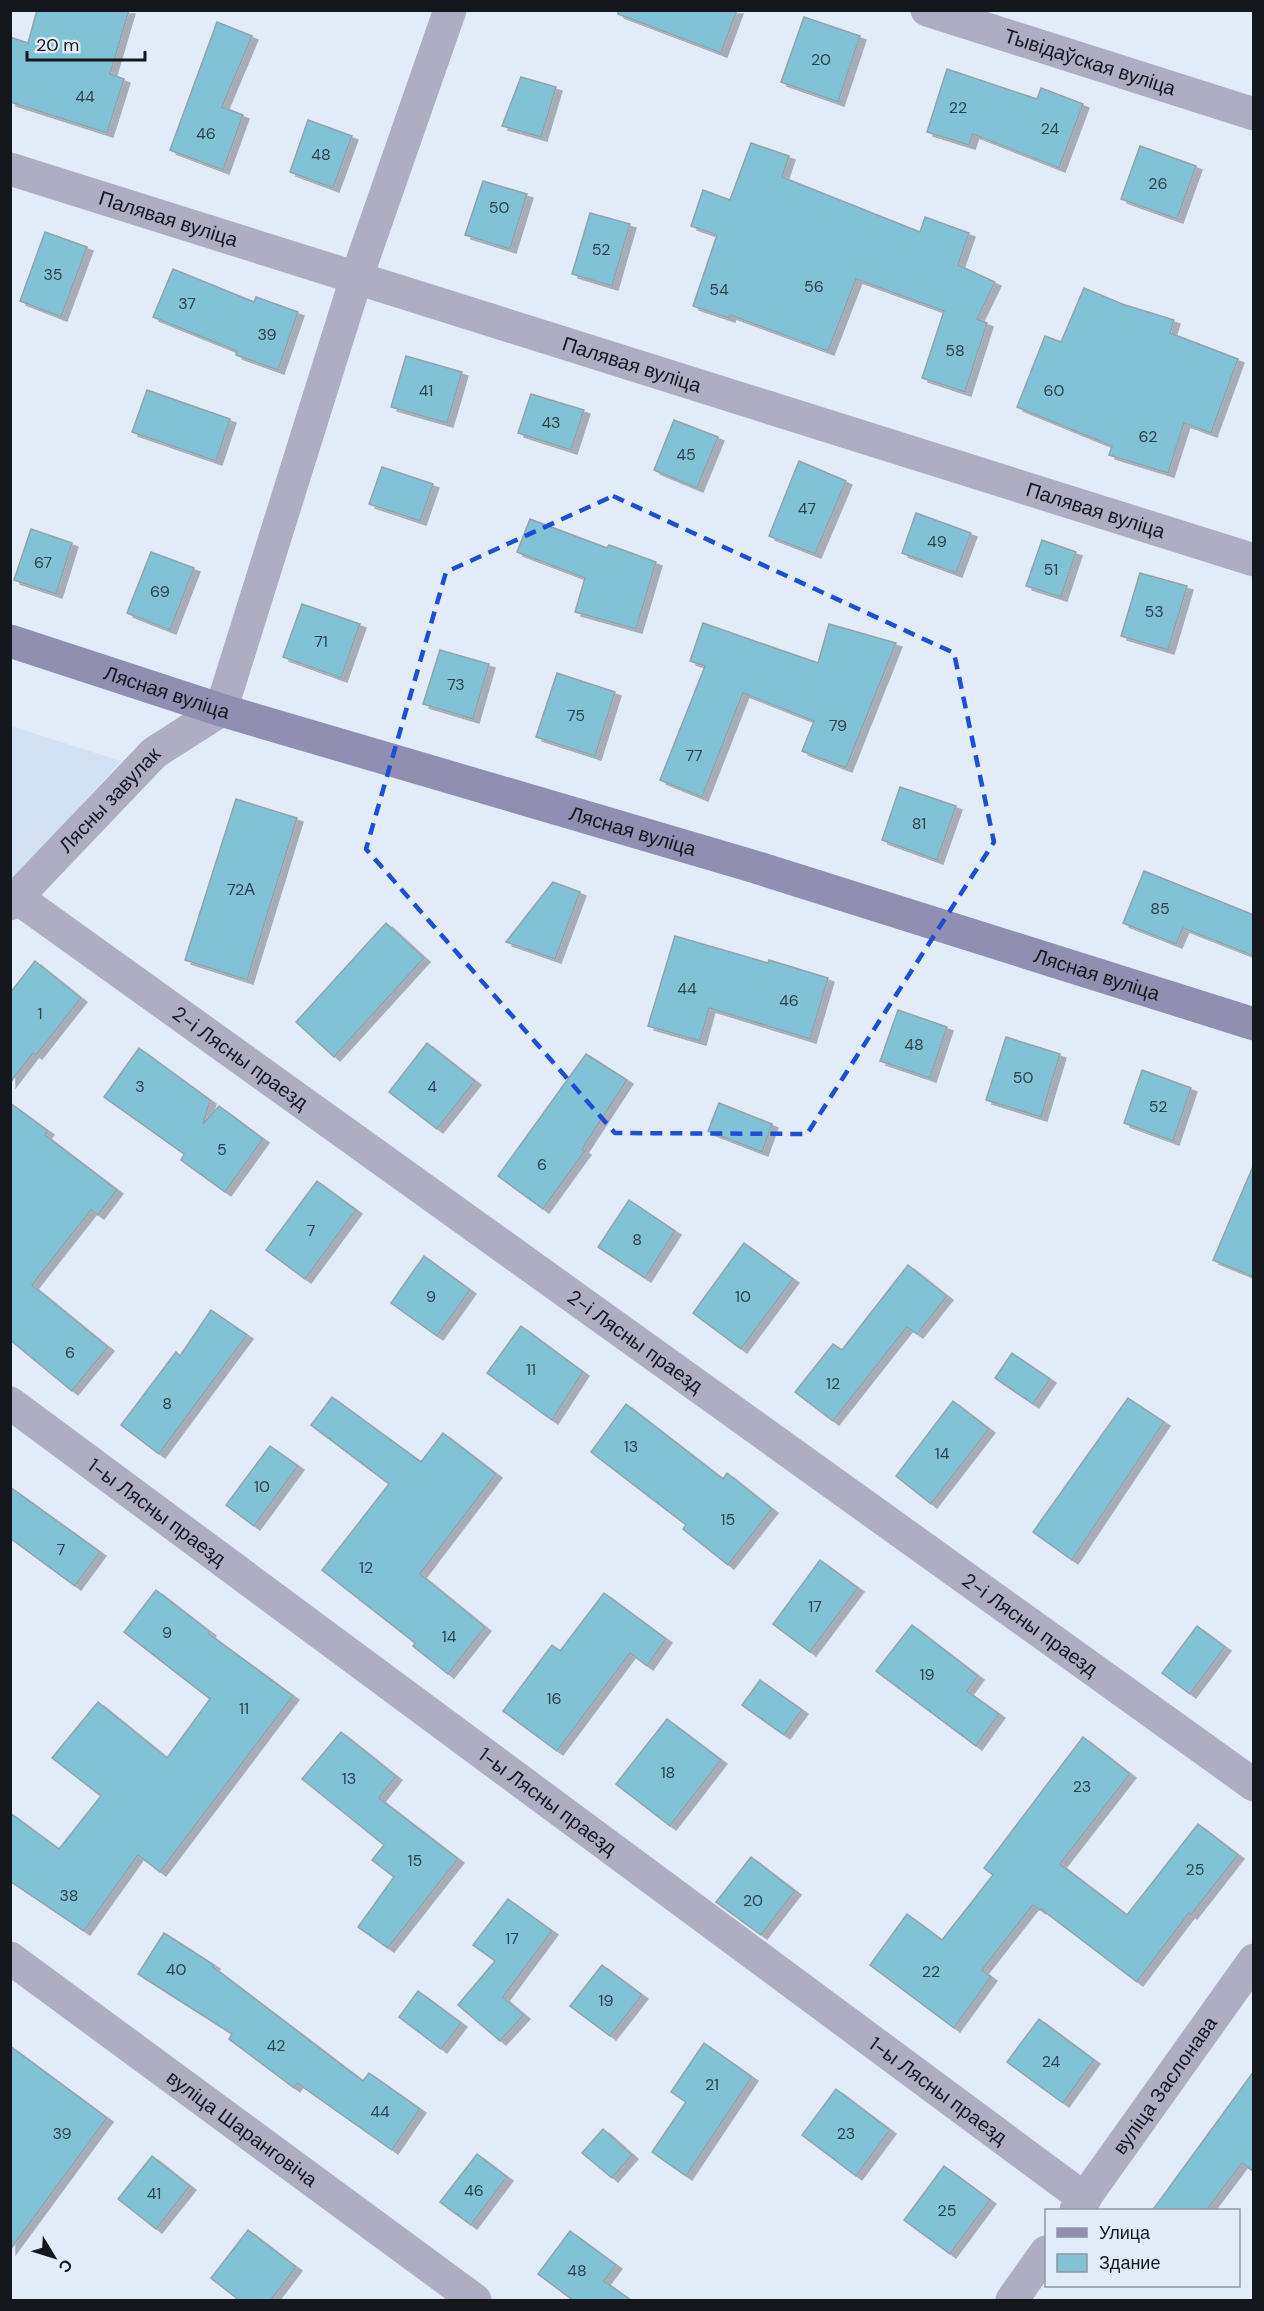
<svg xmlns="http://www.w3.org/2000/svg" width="1264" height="2311" viewBox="0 0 1264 2311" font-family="'DM Sans',sans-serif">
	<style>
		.built { fill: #d2e2f4 }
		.building { fill: #81c2d7; stroke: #93a3a9; stroke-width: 1.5; filter: url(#shadow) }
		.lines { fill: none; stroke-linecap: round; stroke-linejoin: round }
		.minor { stroke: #aeadc4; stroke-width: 33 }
		.secondary { stroke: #908fb1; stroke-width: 33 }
		.marked { fill: none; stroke: #1d4ed8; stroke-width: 4.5; stroke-dasharray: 12 8; stroke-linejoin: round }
		.labels { text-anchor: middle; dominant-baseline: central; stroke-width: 5; stroke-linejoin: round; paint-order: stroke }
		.number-label { font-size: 16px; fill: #2f424b }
		.street-label { font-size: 20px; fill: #14181c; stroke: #e2ecf8 }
	</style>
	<defs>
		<filter id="shadow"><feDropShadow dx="6" dy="4" stdDeviation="0" flood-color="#0004"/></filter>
	</defs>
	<rect width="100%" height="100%" fill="#e2ecf8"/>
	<!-- built -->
	<path class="built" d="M 11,726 L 121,761 L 11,883 Z"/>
	<!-- building -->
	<g class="building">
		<path d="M 37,10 L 129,10 L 110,74 L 124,79 L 107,133 L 10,102 L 10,37 L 28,43 Z"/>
		<path d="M 618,10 L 737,10 L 721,53 L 618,14 Z"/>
		<path d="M 804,17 L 860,36 L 838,102 L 781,82 Z"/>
		<path d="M 217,22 L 252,36 L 222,107 L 243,115 L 223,170 L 170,150 Z"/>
		<path d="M 947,69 L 1037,99 L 1041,88 L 1083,104 L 1059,168 L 973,134 L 969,145 L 927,132 Z"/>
		<path d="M 521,77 L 556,87 L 541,137 L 502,126 Z"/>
		<path d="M 308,120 L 352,136 L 333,188 L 290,172 Z"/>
		<path d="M 751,143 L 789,156 L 782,177 L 920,232 L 925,217 L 969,233 L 958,265 L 995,282 L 977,319 L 987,323 L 965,392 L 922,378 L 944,311 L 856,279 L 828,351 L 730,315 L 729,318 L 693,306 L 717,235 L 691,226 L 703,190 L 730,200 Z"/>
		<path d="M 1140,146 L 1196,166 L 1177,219 L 1121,199 Z"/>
		<path d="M 483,181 L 527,194 L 510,249 L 465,235 Z"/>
		<path d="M 590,213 L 630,224 L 612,286 L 572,274 Z"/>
		<path d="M 45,232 L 87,247 L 61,317 L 20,301 Z"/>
		<path d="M 173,269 L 254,302 L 256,297 L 298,312 L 278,370 L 236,355 L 237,351 L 153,317 Z"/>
		<path d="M 1084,288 L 1122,304 L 1174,320 L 1170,333 L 1238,359 L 1211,433 L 1184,423 L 1168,473 L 1109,455 L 1112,446 L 1017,407 L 1045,336 L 1061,342 Z"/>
		<path d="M 406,356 L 462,372 L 447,423 L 391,407 Z"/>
		<path d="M 147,390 L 230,419 L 216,461 L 132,432 Z"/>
		<path d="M 531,394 L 584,410 L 571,450 L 518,433 Z"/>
		<path d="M 674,420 L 718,437 L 697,488 L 654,470 Z"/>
		<path d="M 799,461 L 846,481 L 815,554 L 769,536 Z"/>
		<path d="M 382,467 L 433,484 L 420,521 L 369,504 Z"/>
		<path d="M 916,513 L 971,533 L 956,573 L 902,553 Z"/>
		<path d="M 530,519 L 607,548 L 609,545 L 656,562 L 636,629 L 575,612 L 585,578 L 517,552 Z"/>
		<path d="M 31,529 L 72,543 L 56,594 L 14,580 Z"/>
		<path d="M 1042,540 L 1076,552 L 1061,597 L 1026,586 Z"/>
		<path d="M 151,552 L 194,568 L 170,630 L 127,613 Z"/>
		<path d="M 1140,573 L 1187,586 L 1168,650 L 1121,636 Z"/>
		<path d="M 302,604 L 360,624 L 341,678 L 283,657 Z"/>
		<path d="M 703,623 L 818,663 L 829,624 L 896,643 L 846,768 L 802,751 L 814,721 L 743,693 L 702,797 L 660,780 L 705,666 L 690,661 Z"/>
		<path d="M 440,650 L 489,664 L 473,719 L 423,704 Z"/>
		<path d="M 557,673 L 615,692 L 595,756 L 536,737 Z"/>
		<path d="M 900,787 L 956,806 L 937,860 L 882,840 Z"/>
		<path d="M 236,799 L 297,818 L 247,980 L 185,960 Z"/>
		<path d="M 1144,871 L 1254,915 L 1254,956 L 1183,928 L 1176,944 L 1123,923 Z"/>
		<path d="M 553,882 L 580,892 L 555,959 L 506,942 Z"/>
		<path d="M 386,923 L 424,958 L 334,1057 L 296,1022 Z"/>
		<path d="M 675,936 L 768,963 L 769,960 L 828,978 L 810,1039 L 709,1008 L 700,1041 L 648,1026 Z"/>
		<path d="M 35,961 L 81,998 L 36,1055 L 33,1053 L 10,1083 L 10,993 Z"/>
		<path d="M 898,1010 L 947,1027 L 930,1078 L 880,1061 Z"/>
		<path d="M 1006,1037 L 1060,1054 L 1041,1117 L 986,1100 Z"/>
		<path d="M 427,1043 L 475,1081 L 437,1129 L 389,1092 Z"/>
		<path d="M 139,1048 L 210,1100 L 203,1124 L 219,1106 L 263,1139 L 225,1192 L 181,1160 L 184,1154 L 104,1097 Z"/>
		<path d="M 586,1054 L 627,1080 L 582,1149 L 585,1151 L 543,1209 L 498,1176 Z"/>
		<path d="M 1142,1070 L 1191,1088 L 1173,1141 L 1124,1123 Z"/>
		<path d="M 10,1103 L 48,1131 L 45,1135 L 117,1190 L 98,1215 L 91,1210 L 32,1285 L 108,1347 L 72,1391 L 10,1340 Z"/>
		<path d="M 719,1103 L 772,1124 L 762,1152 L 708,1131 Z"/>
		<path d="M 1254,1164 L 1254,1277 L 1213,1260 Z"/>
		<path d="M 317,1181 L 356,1210 L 305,1279 L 266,1250 Z"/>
		<path d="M 629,1200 L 675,1231 L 645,1278 L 598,1247 Z"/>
		<path d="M 744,1243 L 793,1279 L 741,1349 L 693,1313 Z"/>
		<path d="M 424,1256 L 470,1290 L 437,1336 L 391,1303 Z"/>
		<path d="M 908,1265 L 947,1296 L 917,1334 L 907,1327 L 833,1421 L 795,1392 L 833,1344 L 842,1350 Z"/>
		<path d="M 211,1310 L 247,1335 L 159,1454 L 121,1425 L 176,1352 L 180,1356 Z"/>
		<path d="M 521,1326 L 583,1372 L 552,1420 L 487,1373 Z"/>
		<path d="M 1012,1353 L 1050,1379 L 1033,1404 L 995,1378 Z"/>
		<path d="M 332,1397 L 421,1462 L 443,1433 L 496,1474 L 420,1574 L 485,1627 L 448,1674 L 413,1646 L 415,1643 L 322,1570 L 389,1484 L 311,1425 Z"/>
		<path d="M 1128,1398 L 1164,1422 L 1072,1560 L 1033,1532 Z"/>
		<path d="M 953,1401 L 989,1429 L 931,1504 L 896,1476 Z"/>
		<path d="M 626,1404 L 723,1479 L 727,1473 L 772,1509 L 728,1565 L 683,1529 L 686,1525 L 591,1452 Z"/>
		<path d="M 270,1446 L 298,1466 L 254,1526 L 226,1505 Z"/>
		<path d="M 10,1487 L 100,1552 L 75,1586 L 10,1538 Z"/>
		<path d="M 820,1560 L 858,1588 L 810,1652 L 773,1624 Z"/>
		<path d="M 156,1590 L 210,1632 L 209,1634 L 293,1696 L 160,1872 L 138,1855 L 84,1931 L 10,1881 L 10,1813 L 59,1849 L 101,1796 L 52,1758 L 98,1702 L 167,1758 L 210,1699 L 124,1632 Z"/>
		<path d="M 604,1593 L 666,1639 L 647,1666 L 630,1653 L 557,1751 L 503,1711 L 552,1645 L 560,1651 Z"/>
		<path d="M 912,1625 L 978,1676 L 967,1691 L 999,1714 L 976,1746 L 876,1671 Z"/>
		<path d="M 1197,1626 L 1225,1647 L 1190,1694 L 1162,1673 Z"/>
		<path d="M 760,1680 L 802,1710 L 784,1735 L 742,1705 Z"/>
		<path d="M 667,1719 L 721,1760 L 670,1826 L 616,1784 Z"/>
		<path d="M 341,1732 L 396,1776 L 379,1798 L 458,1859 L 388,1948 L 358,1927 L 394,1877 L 372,1860 L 384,1845 L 302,1779 Z"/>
		<path d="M 1083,1737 L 1130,1774 L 1060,1864 L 1127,1915 L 1198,1824 L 1238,1855 L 1191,1915 L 1189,1913 L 1137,1982 L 1041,1909 L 1040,1910 L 1033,1905 L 982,1970 L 991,1977 L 954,2028 L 870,1965 L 907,1914 L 942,1940 L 993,1875 L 984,1868 Z"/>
		<path d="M 751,1857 L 795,1891 L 761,1935 L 716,1902 Z"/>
		<path d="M 508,1899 L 552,1931 L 503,1997 L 524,2015 L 500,2041 L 458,2005 L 495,1961 L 473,1945 Z"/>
		<path d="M 164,1933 L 214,1965 L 213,1967 L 363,2081 L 369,2073 L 420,2109 L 392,2150 L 297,2083 L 294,2088 L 229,2039 L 232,2034 L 138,1974 Z"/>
		<path d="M 602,1965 L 642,1995 L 610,2036 L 570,2006 Z"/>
		<path d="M 418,1991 L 461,2023 L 441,2049 L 399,2017 Z"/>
		<path d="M 1039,2019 L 1094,2060 L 1063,2103 L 1007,2062 Z"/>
		<path d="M 704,2043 L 752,2077 L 686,2176 L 652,2152 L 686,2102 L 671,2092 Z"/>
		<path d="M 10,2046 L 107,2118 L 10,2250 Z"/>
		<path d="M 1254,2071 L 1254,2172 L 1242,2163 L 1206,2211 L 1152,2211 Z"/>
		<path d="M 836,2089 L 890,2130 L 856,2176 L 802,2135 Z"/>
		<path d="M 603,2129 L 632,2155 L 612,2178 L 582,2153 Z"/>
		<path d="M 477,2154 L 507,2177 L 471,2225 L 440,2202 Z"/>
		<path d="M 152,2156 L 190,2186 L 156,2229 L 118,2199 Z"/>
		<path d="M 944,2166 L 990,2200 L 950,2254 L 904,2220 Z"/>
		<path d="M 248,2230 L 296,2267 L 270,2301 L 240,2301 L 211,2278 Z"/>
		<path d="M 570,2231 L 616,2265 L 604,2281 L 632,2301 L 574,2301 L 538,2274 Z"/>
	</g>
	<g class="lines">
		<!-- minor -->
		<g class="minor">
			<path id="s1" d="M 927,10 L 1254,114"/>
			<path id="s2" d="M 10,169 L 1254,560"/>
			<path id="s3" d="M 16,897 L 1254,1785"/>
			<path id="s4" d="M 10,904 L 154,753 L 221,710 L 356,279 L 450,10"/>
			<path id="s5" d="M 10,1403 L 1085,2199"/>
			<path id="s6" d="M 10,1958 L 475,2300"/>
			<path id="s7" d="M 1076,2210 L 1254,1960"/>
			<path d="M 1012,2300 L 1046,2252"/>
		</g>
		<!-- secondary -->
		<path class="secondary" id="s8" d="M 10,641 L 221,710 L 752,866 L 1254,1024"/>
	</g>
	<!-- marked area -->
	<path class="marked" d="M 613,496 L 954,653 L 994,842 L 807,1134 L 615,1133 L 366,849 L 446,572 Z"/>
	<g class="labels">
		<!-- number labels -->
		<g class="number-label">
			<text x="821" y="59">20</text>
			<text x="85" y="96">44</text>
			<text x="958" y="107">22</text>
			<text x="1050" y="128">24</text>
			<text x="206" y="133">46</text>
			<text x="321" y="154">48</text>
			<text x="1158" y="183">26</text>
			<text x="499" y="207">50</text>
			<text x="601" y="249">52</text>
			<text x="53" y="274">35</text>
			<text x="814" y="286">56</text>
			<text x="719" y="289">54</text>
			<text x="187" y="303">37</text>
			<text x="267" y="334">39</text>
			<text x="955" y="350">58</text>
			<text x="426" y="390">41</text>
			<text x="1054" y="390">60</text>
			<text x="551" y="422">43</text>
			<text x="1148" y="436">62</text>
			<text x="686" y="454">45</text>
			<text x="807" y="508">47</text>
			<text x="937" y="541">49</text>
			<text x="43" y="562">67</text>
			<text x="1051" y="569">51</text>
			<text x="160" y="591">69</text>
			<text x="1154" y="611">53</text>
			<text x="321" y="641">71</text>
			<text x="456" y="684">73</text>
			<text x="576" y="715">75</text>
			<text x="838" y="725">79</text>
			<text x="694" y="755">77</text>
			<text x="919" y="823">81</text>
			<text x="241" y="889">72А</text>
			<text x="1160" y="908">85</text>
			<text x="687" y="988">44</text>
			<text x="789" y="1000">46</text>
			<text x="40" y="1013">1</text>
			<text x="914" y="1044">48</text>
			<text x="1023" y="1077">50</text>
			<text x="140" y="1086">3</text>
			<text x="432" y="1086">4</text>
			<text x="1158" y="1106">52</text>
			<text x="222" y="1149">5</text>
			<text x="542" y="1164">6</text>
			<text x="311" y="1230">7</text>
			<text x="637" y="1239">8</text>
			<text x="431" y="1296">9</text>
			<text x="743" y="1296">10</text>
			<text x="70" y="1352">6</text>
			<text x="531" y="1369">11</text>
			<text x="833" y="1383">12</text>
			<text x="167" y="1403">8</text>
			<text x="631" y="1446">13</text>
			<text x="942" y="1453">14</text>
			<text x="262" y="1486">10</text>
			<text x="728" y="1519">15</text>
			<text x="61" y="1549">7</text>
			<text x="366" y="1567">12</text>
			<text x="815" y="1606">17</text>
			<text x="167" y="1632">9</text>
			<text x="449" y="1636">14</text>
			<text x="927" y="1674">19</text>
			<text x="554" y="1698">16</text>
			<text x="244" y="1708">11</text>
			<text x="668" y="1772">18</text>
			<text x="349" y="1778">13</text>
			<text x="1082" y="1786">23</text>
			<text x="415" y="1860">15</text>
			<text x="1195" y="1869">25</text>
			<text x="69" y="1895">38</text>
			<text x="753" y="1900">20</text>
			<text x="512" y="1938">17</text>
			<text x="176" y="1969">40</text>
			<text x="931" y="1971">22</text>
			<text x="606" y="2000">19</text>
			<text x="276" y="2045">42</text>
			<text x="1051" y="2061">24</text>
			<text x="712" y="2084">21</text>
			<text x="380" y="2111">44</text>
			<text x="62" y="2133">39</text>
			<text x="846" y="2133">23</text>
			<text x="474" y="2190">46</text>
			<text x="154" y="2193">41</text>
			<text x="947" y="2210">25</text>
			<text x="577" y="2270">48</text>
		</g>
		<!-- street labels -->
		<g class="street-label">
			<text stroke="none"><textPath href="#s1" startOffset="171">Тывідаўская вуліца</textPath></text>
			<text stroke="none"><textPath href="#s2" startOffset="166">Палявая вуліца</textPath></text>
			<text stroke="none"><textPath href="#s2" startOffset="652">Палявая вуліца</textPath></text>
			<text stroke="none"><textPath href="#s2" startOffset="1138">Палявая вуліца</textPath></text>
			<text stroke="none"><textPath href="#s8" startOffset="165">Лясная вуліца</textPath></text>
			<text stroke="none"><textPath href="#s4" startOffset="144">Лясны завулак</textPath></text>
			<text stroke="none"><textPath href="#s8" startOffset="651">Лясная вуліца</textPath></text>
			<text stroke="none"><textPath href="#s8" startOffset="1137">Лясная вуліца</textPath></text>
			<text stroke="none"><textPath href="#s3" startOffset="276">2-і Лясны праезд</textPath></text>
			<text stroke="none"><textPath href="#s3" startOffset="762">2-і Лясны праезд</textPath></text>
			<text stroke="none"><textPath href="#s5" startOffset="183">1-ы Лясны праезд</textPath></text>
			<text stroke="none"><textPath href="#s3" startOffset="1248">2-і Лясны праезд</textPath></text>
			<text stroke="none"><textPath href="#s5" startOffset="669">1-ы Лясны праезд</textPath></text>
			<text stroke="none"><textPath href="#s7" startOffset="153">вуліца Заслонава</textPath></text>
			<text stroke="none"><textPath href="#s5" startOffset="1155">1-ы Лясны праезд</textPath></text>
			<text stroke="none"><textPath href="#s6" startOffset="288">вуліца Шаранговіча</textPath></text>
		</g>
	</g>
	<!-- border -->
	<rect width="1264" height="2311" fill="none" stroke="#14181c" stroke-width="24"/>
	<!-- legend -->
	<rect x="1045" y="2209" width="195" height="78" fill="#e2ecf8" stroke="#9097a0" stroke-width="1.5"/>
	<rect x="1057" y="2228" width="30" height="9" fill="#908fb1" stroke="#9097a0" stroke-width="1.5"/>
	<text x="1099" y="2239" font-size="18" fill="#14181c">Улица</text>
	<rect x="1057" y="2254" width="30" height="18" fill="#81c2d7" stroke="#9097a0" stroke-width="1.5"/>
	<text x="1099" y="2269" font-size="18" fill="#14181c">Здание</text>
	<!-- north arrow -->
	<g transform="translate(54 2257) rotate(128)" stroke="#e2ecf8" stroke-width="4.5" paint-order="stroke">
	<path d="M0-4.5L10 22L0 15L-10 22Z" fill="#14181c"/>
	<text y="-9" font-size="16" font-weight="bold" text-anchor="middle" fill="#14181c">С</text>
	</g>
	<!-- scale -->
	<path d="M27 51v9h118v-9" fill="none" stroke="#14181c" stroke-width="3"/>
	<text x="36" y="51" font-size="18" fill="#14181c" stroke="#e2ecf8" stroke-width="4.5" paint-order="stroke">20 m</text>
</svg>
